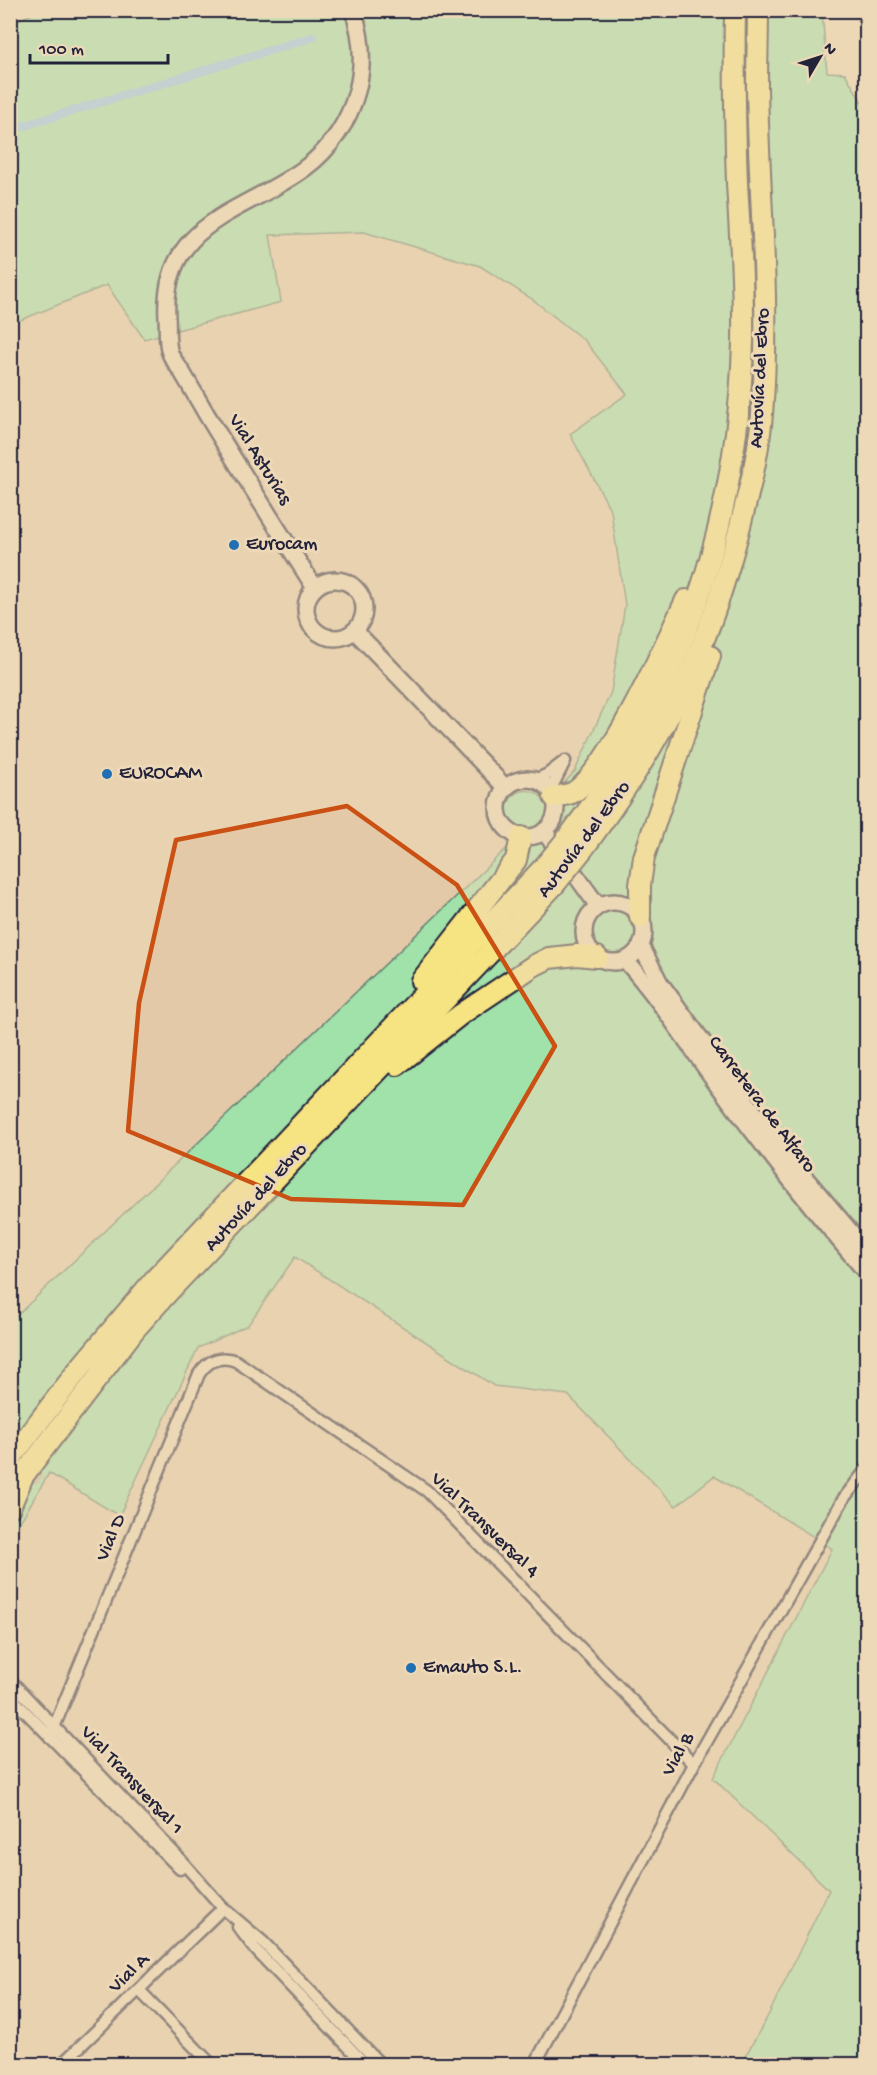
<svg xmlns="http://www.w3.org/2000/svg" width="877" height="2075" viewBox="0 0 877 2075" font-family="'Gochi Hand',sans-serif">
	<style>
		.built { fill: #e4c9a8 }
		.green { fill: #a1e1aa; stroke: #628272; stroke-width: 1.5 }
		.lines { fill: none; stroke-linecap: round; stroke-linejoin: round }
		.canal { stroke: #94c5f0; stroke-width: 9 }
		.street-tunnel { stroke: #c4b49e; stroke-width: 10; stroke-dasharray: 10 5; stroke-linecap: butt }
		.street-casing { stroke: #22223b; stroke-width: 15 }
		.secondary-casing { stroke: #22223b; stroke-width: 20 }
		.highway-casing { stroke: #22223b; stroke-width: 24 }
		.street { stroke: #edd8b7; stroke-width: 10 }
		.secondary { stroke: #edd8b7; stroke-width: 15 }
		.highway { stroke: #f6e381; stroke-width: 20 }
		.highway-bridge-casing { stroke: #22223b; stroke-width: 24; stroke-linecap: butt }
		.highway-bridge { stroke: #f6e381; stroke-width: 20 }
		.marked { fill: none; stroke: #ca5113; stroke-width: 4.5; stroke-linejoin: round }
		.poi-dot { fill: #1f6fb2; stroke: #edd8b7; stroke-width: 2 }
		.labels { text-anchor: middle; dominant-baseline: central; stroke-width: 6; stroke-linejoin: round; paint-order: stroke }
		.street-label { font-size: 20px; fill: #22223b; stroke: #edd8b7 }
		.poi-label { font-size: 20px; fill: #22223b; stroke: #edd8b7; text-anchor: start }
	</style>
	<rect width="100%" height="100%" fill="#edd8b7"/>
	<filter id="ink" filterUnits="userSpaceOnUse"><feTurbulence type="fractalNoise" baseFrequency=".0167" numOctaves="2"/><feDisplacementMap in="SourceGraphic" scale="12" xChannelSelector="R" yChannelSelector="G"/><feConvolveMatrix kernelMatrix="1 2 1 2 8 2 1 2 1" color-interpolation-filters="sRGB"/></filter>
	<g filter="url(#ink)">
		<!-- built -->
		<g class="built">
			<path d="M 364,232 L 480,266 L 546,309 L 585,341 L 627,394 L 570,434 L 611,511 L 625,605 L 611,692 L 575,771 L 506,849 L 11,1321 L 10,398 L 21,394 L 11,368 L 11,324 L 107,285 L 143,339 L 270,235 Z"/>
			<path d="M 295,1256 L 494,1386 L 568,1395 L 676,1506 L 714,1476 L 833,1549 L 714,1778 L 829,1890 L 769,2014 L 741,2064 L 11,2064 L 11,1537 L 49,1472 L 119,1515 L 198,1348 L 248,1325 Z"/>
		</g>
		<!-- green -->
		<path class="green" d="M 40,10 L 143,11 L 190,19 L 217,10 L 822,11 L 827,72 L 845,73 L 866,109 L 866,2064 L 741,2064 L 769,2014 L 829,1890 L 713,1778 L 832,1549 L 824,1543 L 714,1476 L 676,1506 L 568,1395 L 494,1386 L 295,1257 L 248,1325 L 198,1348 L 119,1516 L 49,1473 L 11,1537 L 11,1321 L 506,849 L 522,830 C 485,811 525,770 546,803 L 575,771 L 611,692 L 625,605 L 611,511 L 570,434 L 627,394 L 585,341 L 532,299 L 480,266 L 364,232 L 270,235 L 281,302 L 144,339 L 107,285 L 11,324 L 10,24 Z"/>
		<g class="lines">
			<!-- canal -->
			<path class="canal" d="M 10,130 L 313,37"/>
			<!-- street-tunnel -->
			<path class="street-tunnel" d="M 10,1459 L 40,1480"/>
			<!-- street casing -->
			<g class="street-casing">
				<g id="street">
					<path d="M 535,780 L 548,774 L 565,761 L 550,791"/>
					<path d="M 10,1680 L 178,1857 L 223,1908 L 263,1942 L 380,2064"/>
					<path d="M 10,1696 L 180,1869"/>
					<path d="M 50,1737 L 199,1374 C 208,1360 221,1355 236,1361 L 427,1491 L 694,1764"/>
					<path d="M 238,1927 L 256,1950 L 365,2064"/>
					<path d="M 139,1990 L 211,2064"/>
					<path d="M 62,2064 L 223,1908"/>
					<path d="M 535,2064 L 694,1764 L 844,1498 L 866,1470"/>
				</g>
			</g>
			<!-- secondary casing -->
			<g class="secondary-casing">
				<g id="secondary">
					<circle cx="335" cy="609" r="29"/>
					<path d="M 315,588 C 279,531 242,473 207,415 C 199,401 190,386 182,372 C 178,366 172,359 170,353 C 166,343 168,327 167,317 C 161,221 246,212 305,168 C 331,149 349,121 357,91 C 364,64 362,36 353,10"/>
					<path d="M 355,631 L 505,787"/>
					<circle cx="527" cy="808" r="29"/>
					<path d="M 544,831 L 598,906"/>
					<circle cx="614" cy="932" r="30"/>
					<path d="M 641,946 L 660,983 L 780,1148 L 866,1250"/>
					<path d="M 625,960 C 660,999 687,1043 718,1085 C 766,1150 815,1212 866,1272"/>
				</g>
			</g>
			<!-- highway casing -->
			<g class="highway-casing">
				<g id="highway">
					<path d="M 554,797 C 560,796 566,795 572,793 C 608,774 667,640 686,600"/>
					<path d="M 570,835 C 590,807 612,779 629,749 C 702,625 739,486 743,342 C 744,289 740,236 737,183 C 735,126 734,68 735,10"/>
					<path d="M 583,849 C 630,785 674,717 703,642 C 717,607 728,571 738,534 C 748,494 759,455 762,414 C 771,305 759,197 757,88 C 757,62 758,36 758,10"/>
					<path d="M 640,917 L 640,885 L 644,857 L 710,656"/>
					<path d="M 421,981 L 516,860 L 521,837"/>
					<path d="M 397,1065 L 460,1015 L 533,966 L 549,958 L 577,955 L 597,957"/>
					<path d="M 14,1454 L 79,1369 L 155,1279 L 543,868"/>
					<path d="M 32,1464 L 135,1329 L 169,1291 L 555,884"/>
					<path d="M 10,1507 L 23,1476"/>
				</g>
			</g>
			<!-- street -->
			<use href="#street" class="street"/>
			<!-- secondary -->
			<use href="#secondary" class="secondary"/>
			<!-- highway -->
			<use href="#highway" class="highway"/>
			<!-- highway-bridge casing -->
			<g class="highway-bridge-casing">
				<g id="highway-bridge">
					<path d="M 543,868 L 570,835"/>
					<path d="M 555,884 L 583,849"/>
					<path d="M 10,1459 L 14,1454"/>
					<path d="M 23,1476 L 32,1464"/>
				</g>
			</g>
			<!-- highway-bridge -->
			<use href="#highway-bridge" class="highway-bridge"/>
		</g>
	</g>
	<!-- marked area -->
	<path d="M0 0H877V2075H0ZM 347,806 L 457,885 L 555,1046 L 463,1205 L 291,1199 L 128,1131 L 139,1003 L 176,840 Z" fill="#edd8b7" fill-opacity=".55" fill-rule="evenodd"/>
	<path class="marked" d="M 347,806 L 457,885 L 555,1046 L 463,1205 L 291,1199 L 128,1131 L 139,1003 L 176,840 Z"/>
	<!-- markers -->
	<g class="poi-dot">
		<circle cx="234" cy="545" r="6"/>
		<circle cx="107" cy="774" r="6"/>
		<circle cx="411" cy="1668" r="6"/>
	</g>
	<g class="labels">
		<!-- street labels -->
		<g class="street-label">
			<text transform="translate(761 378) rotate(-87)">Autovía del Ebro</text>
			<text transform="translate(259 460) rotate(58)">Vial Asturias</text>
			<text transform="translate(585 840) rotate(-53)">Autovía del Ebro</text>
			<text transform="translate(761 1105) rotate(53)">Carretera de Alfaro</text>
			<text transform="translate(257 1198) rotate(-47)">Autovía del Ebro</text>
			<text transform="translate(484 1526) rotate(44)">Vial Transversal 4</text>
			<text transform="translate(112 1538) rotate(-67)">Vial D</text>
			<text transform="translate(679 1755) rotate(-61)">Vial B</text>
			<text transform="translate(131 1781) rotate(47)">Vial Transversal 1</text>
			<text transform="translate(130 1974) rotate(-44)">Vial A</text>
		</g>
		<!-- poi labels -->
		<g class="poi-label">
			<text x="246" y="545">Eurocam</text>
			<text x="119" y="774">EUROCAM</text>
			<text x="423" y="1668">Emauto S.L.</text>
		</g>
	</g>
	<!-- margin -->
	<rect width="877" height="2075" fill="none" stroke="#edd8b7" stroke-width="36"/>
	<rect x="18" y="18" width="841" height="2039" fill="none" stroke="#22223b" stroke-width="2" filter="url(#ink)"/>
	<!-- north arrow -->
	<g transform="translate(820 57) rotate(51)" stroke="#edd8b7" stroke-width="4.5" paint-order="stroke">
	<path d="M0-4.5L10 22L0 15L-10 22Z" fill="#22223b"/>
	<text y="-9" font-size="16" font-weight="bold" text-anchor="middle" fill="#22223b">N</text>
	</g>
	<!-- scale -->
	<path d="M30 54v9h138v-9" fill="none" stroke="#22223b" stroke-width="3"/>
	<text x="39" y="54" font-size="18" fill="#22223b" stroke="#edd8b7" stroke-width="4.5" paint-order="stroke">100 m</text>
</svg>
